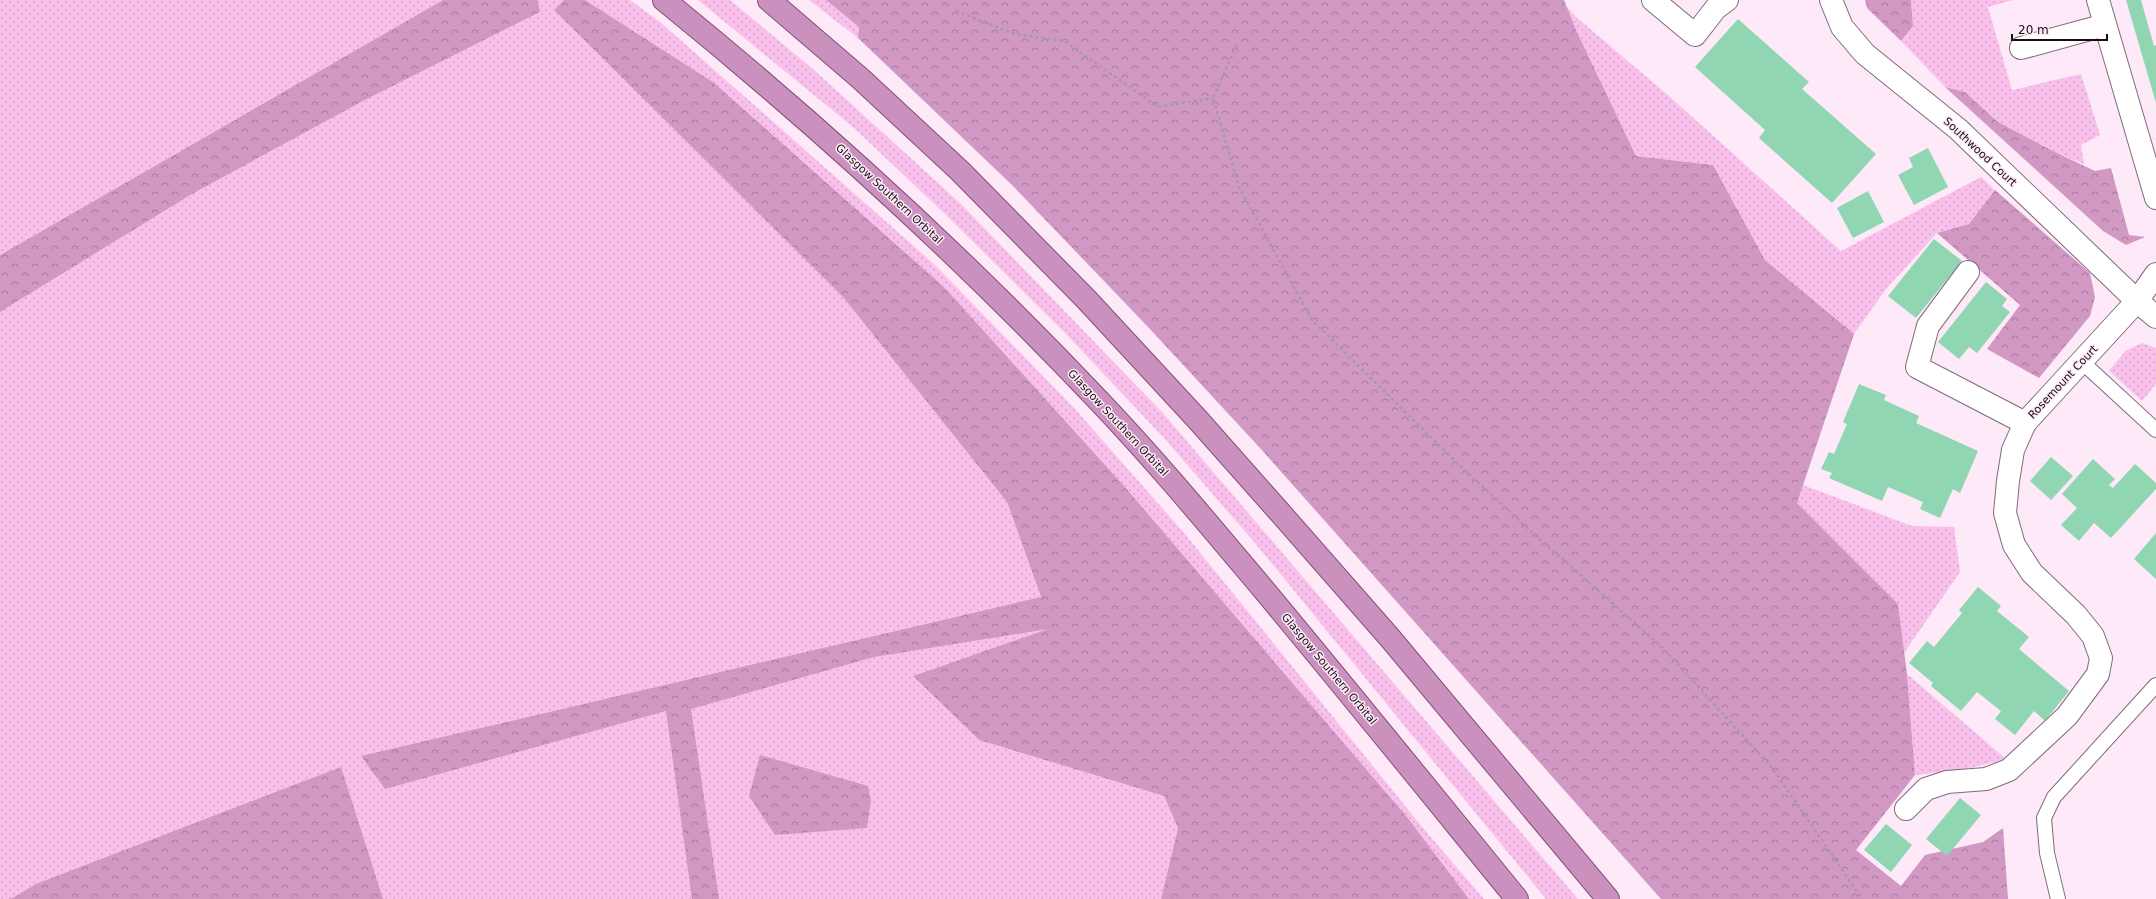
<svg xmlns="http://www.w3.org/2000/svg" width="2156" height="899" viewBox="0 0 2156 899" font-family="'DejaVu Sans',sans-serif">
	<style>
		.grass { fill: url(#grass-dots) }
		.forest { fill: url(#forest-crowns) }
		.building { fill: #90d6b2 }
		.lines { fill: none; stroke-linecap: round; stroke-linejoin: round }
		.service-casing { stroke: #7e6c79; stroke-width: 16 }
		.minor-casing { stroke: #7e6c79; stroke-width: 24 }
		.trunk-casing { stroke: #825177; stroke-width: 24 }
		.path { stroke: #a899a4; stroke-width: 2.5; stroke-dasharray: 3 3; stroke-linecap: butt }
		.service { stroke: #fff; stroke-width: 14 }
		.minor { stroke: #fff; stroke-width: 22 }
		.trunk { stroke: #ca90be; stroke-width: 22 }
		.labels { text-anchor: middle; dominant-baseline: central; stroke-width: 3; stroke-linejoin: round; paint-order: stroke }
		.street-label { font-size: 11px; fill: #150e13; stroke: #fde9f7 }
	</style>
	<defs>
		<pattern id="grass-dots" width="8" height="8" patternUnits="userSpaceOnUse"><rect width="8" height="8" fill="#f9c0eb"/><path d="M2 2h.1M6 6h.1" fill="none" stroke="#d5a4c9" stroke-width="1.8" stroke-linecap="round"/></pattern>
		<pattern id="forest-crowns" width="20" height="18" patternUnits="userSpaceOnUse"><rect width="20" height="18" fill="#d098c3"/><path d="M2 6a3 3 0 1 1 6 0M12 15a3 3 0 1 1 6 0" fill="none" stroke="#a87a9d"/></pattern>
	</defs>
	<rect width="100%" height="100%" fill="#fde9f7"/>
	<!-- grass -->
	<g class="grass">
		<path d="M 0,0 L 443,0 L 0,255 Z"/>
		<path d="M 538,0 L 564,0 L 554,10 L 843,297 L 1007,502 L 1052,629 L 913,676 L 979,740 L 1164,796 L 1178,828 L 1161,899 L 0,899 L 0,312 L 192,194 L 365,100 L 540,12 Z"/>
		<path d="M 585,0 L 630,0 L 660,22 L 934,264 L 1075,409 L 1185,534 L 1423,828 L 1484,899 L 1469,899 L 1407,817 L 1125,487 L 944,287 L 713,82 Z"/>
		<path d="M 698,0 L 730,0 L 814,70 L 961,204 L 1162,412 L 1578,899 L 1546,899 L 1255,543 L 1164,438 L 1066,334 L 947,216 L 853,127 Z"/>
		<path d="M 809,0 L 826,0 L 859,27 L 858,38 Z"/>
		<path d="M 1911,0 L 2013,0 L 1988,7 L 2012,90 L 2081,74 L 2100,135 L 2081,145 L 2084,164 L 2055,152 L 1998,122 L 1965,92 L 1945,87 L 1901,41 L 1913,26 Z"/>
		<path d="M 1566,6 L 1576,17 L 1669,96 L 1841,251 L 1981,177 L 1995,190 L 1969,224 L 1937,233 L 1886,289 L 1854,334 L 1765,260 L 1713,165 L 1636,156 L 1576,30 Z"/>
		<path d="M 2142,343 L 2156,348 L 2156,384 L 2142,401 L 2109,371 L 2125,351 Z"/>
		<path d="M 1803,485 L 1912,526 L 1954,527 L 1960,572 L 1904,653 L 1898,604 L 1797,503 Z"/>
		<path d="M 1907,674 L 2006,759 L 1962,770 L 1915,775 Z"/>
	</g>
	<!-- forest -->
	<g class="forest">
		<path d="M 443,0 L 538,0 L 540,12 L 365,100 L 192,194 L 0,312 L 0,255 Z"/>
		<path d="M 564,0 L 585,0 L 713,82 L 944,287 L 1125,487 L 1407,817 L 1469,899 L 1161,899 L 1178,828 L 1164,796 L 979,740 L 913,676 L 1048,629 L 874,657 L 691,709 L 719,899 L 692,899 L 666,711 L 385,789 L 361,756 L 1041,597 L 1007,502 L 843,297 L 554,10 Z"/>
		<path d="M 826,0 L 1564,0 L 1576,30 L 1636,156 L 1713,165 L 1765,260 L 1854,334 L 1797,503 L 1898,604 L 1907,674 L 1915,775 L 1856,850 L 1901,886 L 1925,855 L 1983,842 L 2003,828 L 2008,899 L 1661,899 L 1260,448 L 1149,328 L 1013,186 L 858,38 L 859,27 Z"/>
		<path d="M 1865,0 L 1911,0 L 1913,26 L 1901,41 L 1867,8 Z"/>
		<path d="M 1945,87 L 1965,92 L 1998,122 L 2055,152 L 2095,171 L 2111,168 L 2129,235 L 2145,237 L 2126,245 L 2103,231 Z"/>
		<path d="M 1995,190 L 2090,273 L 2095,297 L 2090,316 L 2039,378 L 1987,349 L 2020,305 L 1937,233 L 1969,224 Z"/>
		<path d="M 760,755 L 868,786 L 871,800 L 867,828 L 775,835 L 749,796 Z"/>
		<path d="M 341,767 L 383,899 L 11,899 L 36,884 Z"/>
	</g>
	<!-- building -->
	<g class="building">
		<path d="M 2126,0 L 2141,0 L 2154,46 L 2156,45 L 2156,103 Z"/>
		<path d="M 1738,19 L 1809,82 L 1802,89 L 1876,154 L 1832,203 L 1759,138 L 1765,130 L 1695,67 Z"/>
		<path d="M 1928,148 L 1948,187 L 1914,205 L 1898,175 L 1913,167 L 1909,158 Z"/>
		<path d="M 1868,191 L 1884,222 L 1853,238 L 1837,208 Z"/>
		<path d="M 1934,239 L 1962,261 L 1916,318 L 1888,296 Z"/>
		<path d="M 1986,282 L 2007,299 L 2002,306 L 2010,312 L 1977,353 L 1969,347 L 1959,359 L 1938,342 Z"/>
		<path d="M 1859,384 L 1886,395 L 1884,400 L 1919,416 L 1916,423 L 1978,451 L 1960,493 L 1953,489 L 1940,518 L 1920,509 L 1923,502 L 1888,487 L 1882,501 L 1829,478 L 1832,473 L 1821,469 L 1829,452 L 1834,454 L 1847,424 L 1843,422 Z"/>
		<path d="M 2051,457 L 2073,476 L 2051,500 L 2030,481 Z"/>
		<path d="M 2093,459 L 2115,479 L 2109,485 L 2113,488 L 2135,464 L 2156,483 L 2156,489 L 2111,538 L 2094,523 L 2079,541 L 2061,525 L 2077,508 L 2062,494 Z"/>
		<path d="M 2156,533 L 2156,579 L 2134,559 Z"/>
		<path d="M 1978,587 L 2001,606 L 1997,611 L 2029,637 L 2019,649 L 2069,691 L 2045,721 L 2034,711 L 2015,735 L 1995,719 L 2001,711 L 1977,692 L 1961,711 L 1931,686 L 1933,683 L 1909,663 L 1927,641 L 1934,647 L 1962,613 L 1959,610 Z"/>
		<path d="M 1960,798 L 1981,815 L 1947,856 L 1926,839 Z"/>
		<path d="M 1886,824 L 1912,845 L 1891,872 L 1864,850 Z"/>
	</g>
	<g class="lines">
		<!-- service casing -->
		<g class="service-casing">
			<g id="service">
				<path d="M 2082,362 L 2156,430"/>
				<path d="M 2058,899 L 2047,853 L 2044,818 L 2054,797 L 2156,685"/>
			</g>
		</g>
		<!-- minor casing -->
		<g class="minor-casing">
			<g id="minor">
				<path d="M 1653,0 L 1695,35 L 1716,8 L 1727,0"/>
				<path d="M 1831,0 L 1842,27 L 1865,54 L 1958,129 L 2137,301 L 2156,317"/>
				<path d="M 2098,0 L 2156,198"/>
				<path d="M 2021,48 L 2105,25"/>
				<path d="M 1968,272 L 1928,326 L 1917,367 L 2025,423"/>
				<path d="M 1906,809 L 1926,789 L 1947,782 L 1986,779 L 2009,770 L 2067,716 L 2098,674 L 2101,658 L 2093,636 L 2076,615 L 2032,573 L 2014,545 L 2005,513 L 2008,481 L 2013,450 L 2025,423 L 2137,301 L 2156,274"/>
			</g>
		</g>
		<!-- trunk casing -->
		<g class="trunk-casing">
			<g id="trunk">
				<path d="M 664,0 C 818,125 964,258 1100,402 C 1157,462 1210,526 1264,590 C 1349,692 1433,796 1517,899"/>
				<path d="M 769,0 L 861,79 L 960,171 L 1086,299 L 1198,420 L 1276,508 L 1390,638 L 1608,899"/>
			</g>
		</g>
		<!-- path -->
		<g class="path">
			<path d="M 956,11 L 1015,34 L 1064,41 L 1158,107 L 1213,98"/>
			<path d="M 1237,45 L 1213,98 L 1239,187 L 1312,320 L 1458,464 L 1535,535 L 1663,648 L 1773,769 L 1862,899"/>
		</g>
		<!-- service -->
		<use href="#service" class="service"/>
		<!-- minor -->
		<use href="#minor" class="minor"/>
		<!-- trunk -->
		<use href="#trunk" class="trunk"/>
	</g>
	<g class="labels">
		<!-- street labels -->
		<g class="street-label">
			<text transform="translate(1980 152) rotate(43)">Southwood Court</text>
			<text transform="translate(889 194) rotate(43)">Glasgow Southern Orbital</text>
			<text transform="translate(2063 382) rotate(-47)">Rosemount Court</text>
			<text transform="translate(1118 423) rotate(47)">Glasgow Southern Orbital</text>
			<text transform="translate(1329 669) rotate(50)">Glasgow Southern Orbital</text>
		</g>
	</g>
	<!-- scale -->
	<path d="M2012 34v6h95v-6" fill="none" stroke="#150e13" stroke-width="2"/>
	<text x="2018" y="34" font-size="12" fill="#150e13" stroke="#fde9f7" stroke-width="3" paint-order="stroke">20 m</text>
</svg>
